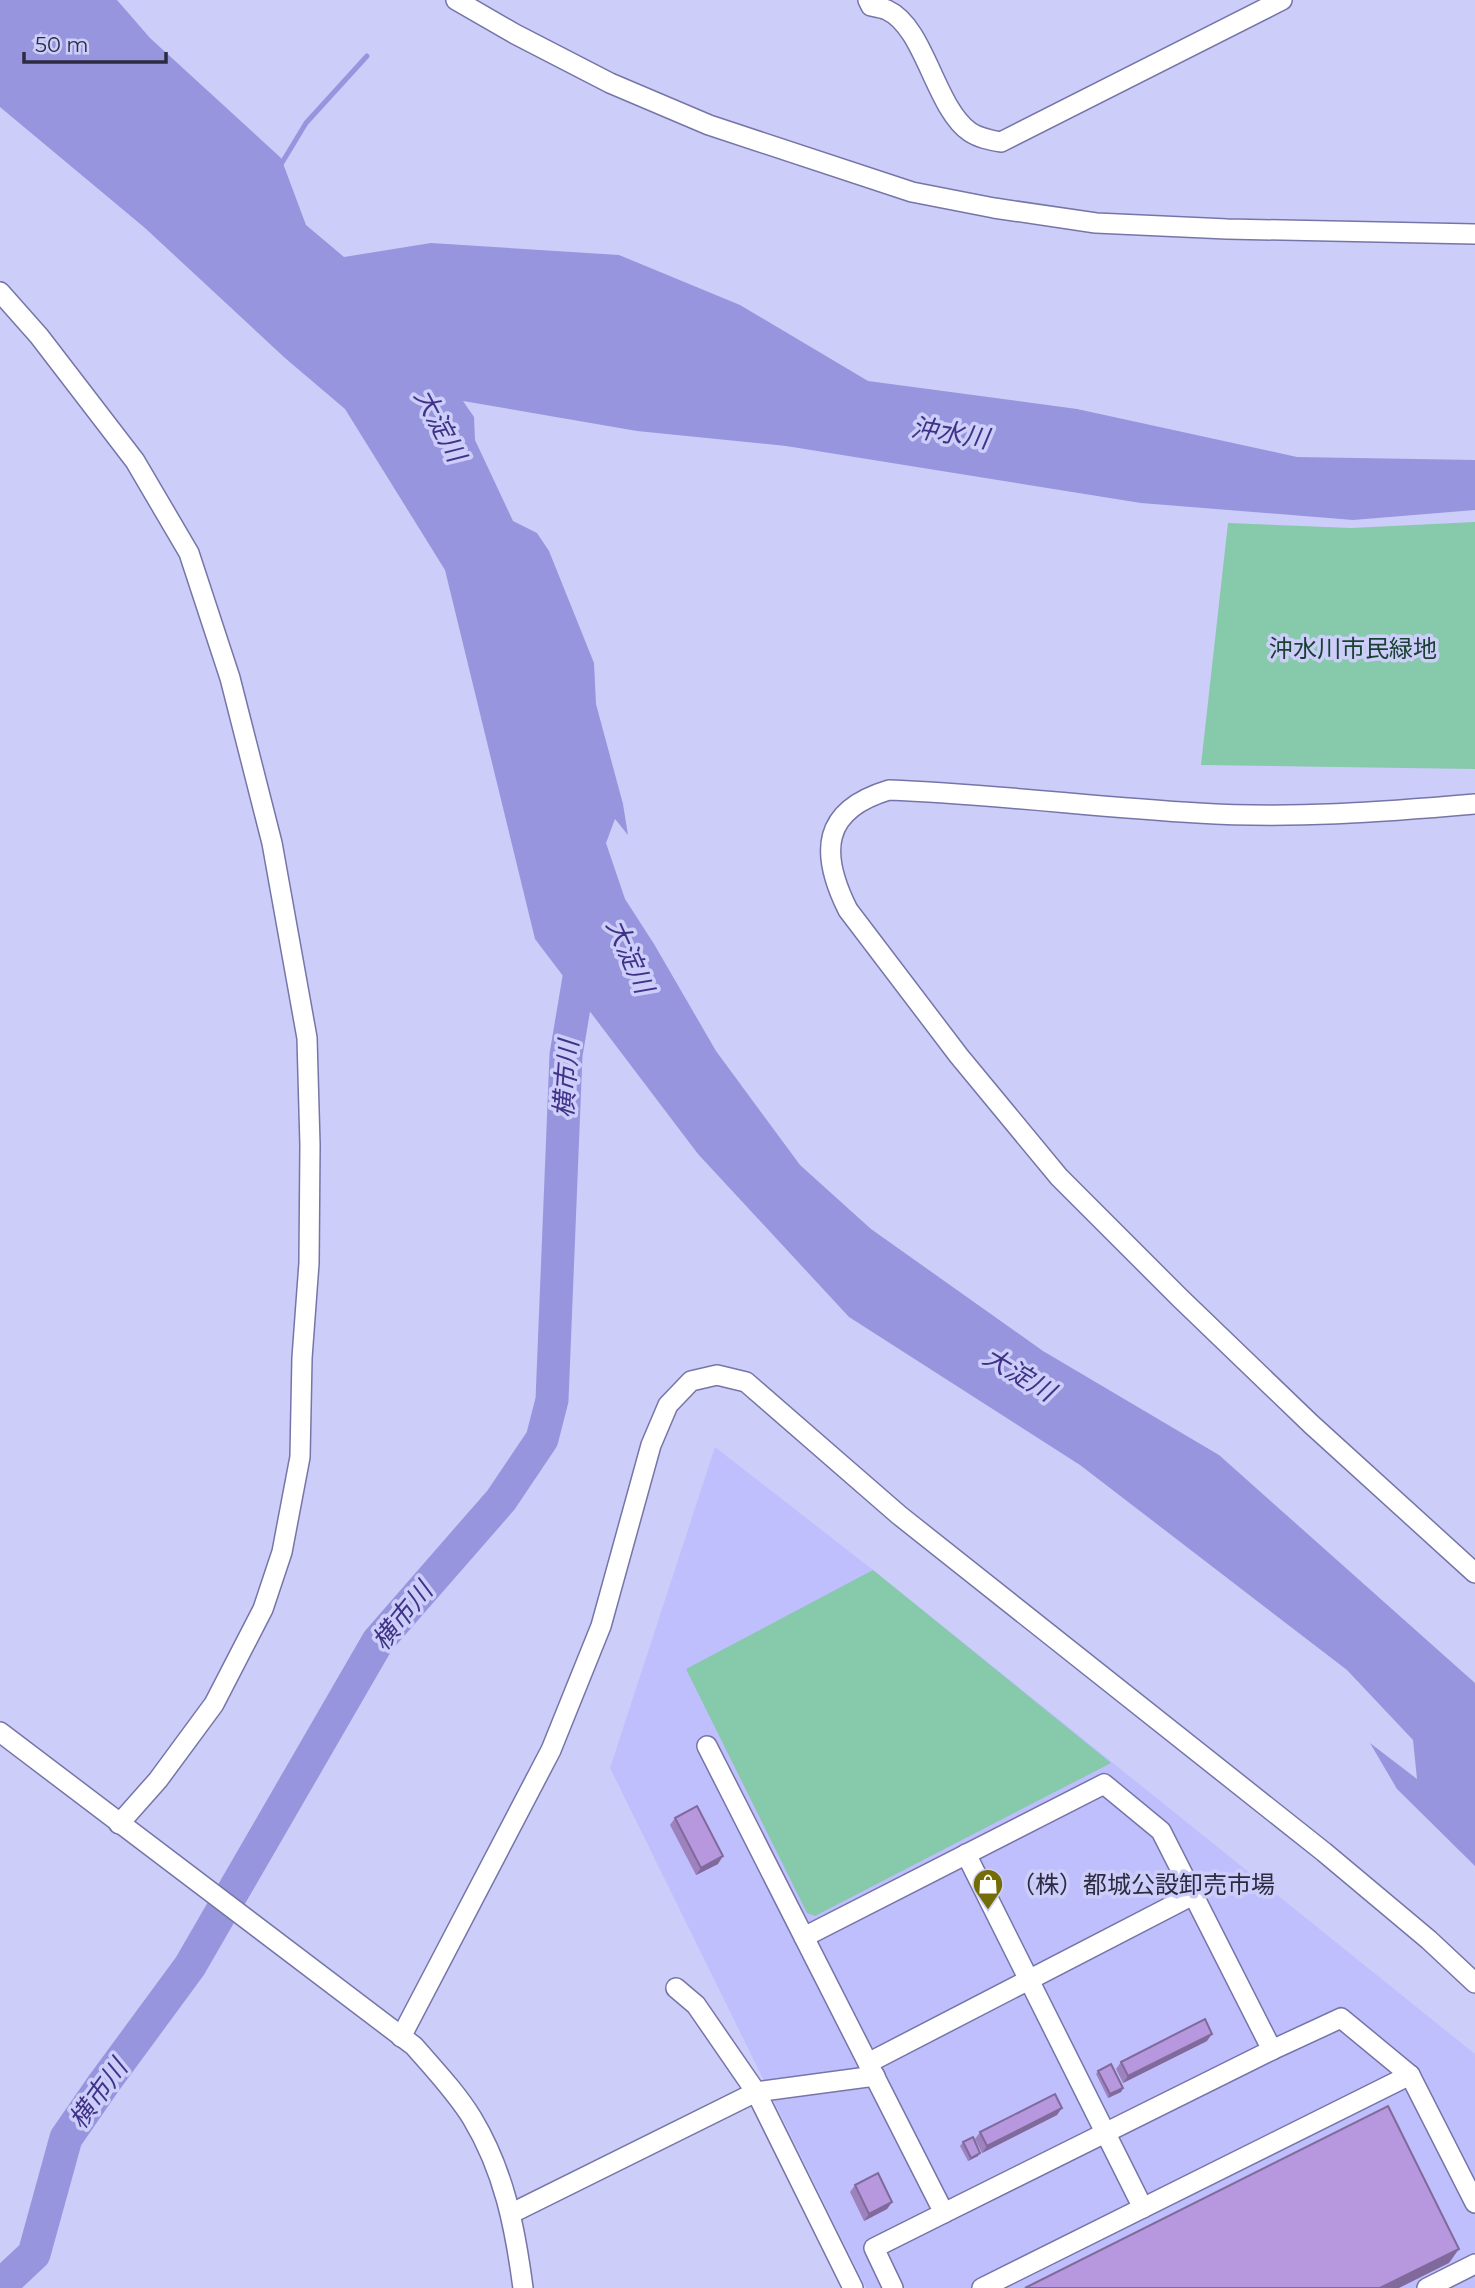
<svg xmlns="http://www.w3.org/2000/svg" width="1475" height="2288" viewBox="0 0 1475 2288" font-family="Montserrat,'Noto Sans JP',sans-serif">
	<style>
		.built { fill: #bfbffe }
		.green { fill: #86c9ab }
		.water { fill: #9795dd }
		.lines { fill: none; stroke-linecap: round; stroke-linejoin: round }
		.stream { stroke: #9795dd; stroke-width: 5 }
		.river { stroke: #9795dd; stroke-width: 33 }
		.minor-casing { stroke: #7675a8; stroke-width: 22 }
		.minor { stroke: #fff; stroke-width: 19 }
		.wall { fill: #9d82be }
		.shaded-wall { fill: #806a9b }
		.building { fill: #b797dd; stroke: #806a9b; stroke-width: 2 }
		.labels { text-anchor: middle; dominant-baseline: central; stroke-width: 7; stroke-linejoin: round; paint-order: stroke }
		.park-label { font-size: 24px; fill: #184131; stroke: #cdcdfa }
		.poi-label { font-size: 24px; fill: #2c2b41; stroke: #cdcdfa; text-anchor: start }
		.water-label { font-size: 26px; font-style: italic; fill: #3f3287; stroke: #cdcdfa }
	</style>
	<rect width="100%" height="100%" fill="#cdcdfa"/>
	<!-- built -->
	<path class="built" d="M 715,1447 L 873,1570 L 1475,2054 L 1475,2288 L 866,2288 L 610,1768 Z"/>
	<!-- green -->
	<g class="green">
		<path d="M 1475,522 L 1475,769 L 1201,765 L 1228,523 L 1351,528 Z"/>
		<path d="M 873,1570 L 1111,1763 L 815,1916 L 807,1913 L 686,1669 Z"/>
	</g>
	<!-- water -->
	<path class="water" d="M 0,0 L 117,0 L 150,38 L 281,158 L 306,225 L 344,257 L 431,243 L 619,255 L 740,305 L 868,381 L 1077,409 L 1297,457 L 1475,460 L 1475,510 L 1353,520 L 1141,503 L 786,446 L 637,431 L 463,401 L 474,417 L 475,440 L 513,521 L 537,533 L 549,551 L 594,663 L 596,704 L 623,804 L 628,835 L 615,819 L 606,843 L 625,899 L 654,944 L 716,1051 L 800,1165 L 871,1229 L 1043,1351 L 1219,1455 L 1475,1683 L 1475,1866 L 1397,1789 L 1370,1743 L 1417,1779 L 1413,1740 L 1347,1670 L 1080,1465 L 849,1317 L 698,1154 L 535,939 L 445,570 L 345,409 L 285,358 L 145,228 L 0,107 Z"/>
	<g class="lines">
		<!-- stream -->
		<path class="stream" d="M 280,166 L 306,123 L 367,56"/>
		<!-- river -->
		<path class="river" d="M 0,2286 L 34,2254 L 66,2138 L 104,2083 L 190,1966 L 378,1641 L 501,1500 L 542,1439 L 552,1400 L 566,1055 L 584,948"/>
		<!-- minor casing -->
		<g class="minor-casing">
			<g id="minor">
				<path d="M 456,0 L 515,34 L 610,83 L 709,125 L 912,192 L 994,208 L 1096,223 L 1227,229 L 1475,234"/>
				<path d="M 868,0 L 871,6 C 876,7 883,8 887,10 C 925,27 935,108 970,132 C 979,138 990,140 1001,142 L 1282,0"/>
				<path d="M 0,292 L 39,336 L 135,461 L 189,553 L 230,678 L 272,843 L 307,1038 L 310,1145 L 309,1263 L 302,1358 L 300,1457 L 282,1552 L 263,1609 L 214,1704 L 158,1780 L 119,1824"/>
				<path d="M 1475,804 C 1383,812 1290,819 1198,813 C 1095,807 992,794 889,790 C 822,810 819,852 848,910 L 959,1056 L 1059,1177 L 1180,1298 L 1311,1424 L 1475,1573"/>
				<path d="M 0,1732 L 414,2046 C 434,2069 456,2092 472,2118 C 504,2171 515,2227 523,2288"/>
				<path d="M 707,1746 L 944,2213 L 874,2248 L 893,2288"/>
				<path d="M 966,1854 L 1143,2208"/>
				<path d="M 804,1937 L 1104,1784 L 1161,1831 L 1272,2050 L 1341,2018 L 1410,2075"/>
				<path d="M 676,1988 L 696,2005 L 756,2092 L 875,2076"/>
				<path d="M 401,2037 L 551,1750 L 601,1626 L 651,1445 L 668,1405 L 691,1381 L 717,1375 L 746,1382 L 899,1515 L 1324,1852 L 1429,1940 L 1475,1983"/>
				<path d="M 868,2063 L 1193,1895"/>
				<path d="M 512,2213 L 756,2092 L 853,2288"/>
				<path d="M 944,2213 L 1272,2050"/>
				<path d="M 982,2288 L 1410,2075 L 1475,2203"/>
				<path d="M 1427,2288 L 1475,2264"/>
			</g>
		</g>
		<!-- minor -->
		<use href="#minor" class="minor"/>
	</g>
	<!-- wall -->
	<g class="wall">
		<path d="M 675,1818 L 718,1864 L 696,1875 L 670,1825 Z"/>
		<path d="M 1207,2041 L 1123,2083 L 1116,2069 L 1121,2062 Z"/>
		<path d="M 1098,2071 L 1123,2088 L 1121,2092 L 1108,2098 L 1096,2074 Z"/>
		<path d="M 1057,2115 L 982,2153 L 975,2139 L 980,2132 Z"/>
		<path d="M 963,2142 L 978,2156 L 968,2161 L 960,2146 Z"/>
		<path d="M 855,2185 L 892,2202 L 887,2209 L 864,2221 L 850,2192 Z"/>
	</g>
	<!-- shaded-wall -->
	<g class="shaded-wall">
		<path d="M 723,1856 L 718,1864 L 696,1875 L 701,1868 Z"/>
		<path d="M 1212,2034 L 1207,2041 L 1123,2083 L 1128,2076 Z"/>
		<path d="M 1123,2088 L 1121,2092 L 1108,2098 L 1110,2094 Z"/>
		<path d="M 1062,2108 L 1057,2115 L 982,2153 L 987,2146 Z"/>
		<path d="M 980,2153 L 978,2156 L 968,2161 L 971,2158 Z"/>
		<path d="M 892,2202 L 887,2209 L 864,2221 L 869,2214 Z"/>
		<path d="M 1459,2249 L 1449,2263 L 1399,2288 L 1380,2288 Z"/>
	</g>
	<!-- building -->
	<g class="building">
		<path d="M 697,1806 L 723,1856 L 701,1868 L 675,1818 Z"/>
		<path d="M 1205,2019 L 1212,2034 L 1128,2076 L 1121,2062 Z"/>
		<path d="M 1111,2064 L 1123,2088 L 1110,2094 L 1098,2071 Z"/>
		<path d="M 1055,2094 L 1062,2108 L 987,2146 L 980,2132 Z"/>
		<path d="M 1388,2106 L 1459,2249 L 1380,2288 L 1025,2288 Z"/>
		<path d="M 973,2137 L 980,2153 L 971,2158 L 963,2142 Z"/>
		<path d="M 878,2173 L 892,2202 L 869,2214 L 855,2185 Z"/>
	</g>
	<!-- icons -->
	<defs>
		<g id="shop-pin" transform="scale(1.575)"><path d="M0 17L-7.5 6A9.5 9.5 0 1 1 7.5 6Z" fill="#736c07" stroke="#cdcdfa"/><path d="M-5-2.5h2.3a2.7 3.5 0 0 1 5.4 0H5L5.5 6h-11ZM-1.5-2.5h3a1.5 2.3 0 0 0-3 0Z" fill="#fff"/></g>
	</defs>
	<g fill-rule="evenodd">
		<use href="#shop-pin" x="988" y="1884"/>
	</g>
	<g class="labels">
		<!-- park labels -->
		<g class="park-label">
			<text x="1353" y="648">沖水川市民緑地</text>
		</g>
		<!-- poi labels -->
		<g class="poi-label">
			<text x="1011" y="1884">（株）都城公設卸売市場</text>
		</g>
		<!-- water labels -->
		<g class="water-label">
			<text transform="translate(440 425) rotate(62)">大淀川</text>
			<text transform="translate(950 433) rotate(9)">沖水川</text>
			<text transform="translate(630 956) rotate(66)">大淀川</text>
			<text transform="translate(566 1079) rotate(-86)">横市川</text>
			<text transform="translate(1019 1374) rotate(31)">大淀川</text>
			<text transform="translate(402 1616) rotate(-51)">横市川</text>
			<text transform="translate(98 2094) rotate(-54)">横市川</text>
		</g>
	</g>
	<!-- scale -->
	<path d="M24 52v10h142v-10" fill="none" stroke="#2c2b41" stroke-width="3.5"/>
	<text x="35" y="52" font-size="21" fill="#2c2b41" stroke="#cdcdfa" stroke-width="5" paint-order="stroke">50 m</text>
</svg>
